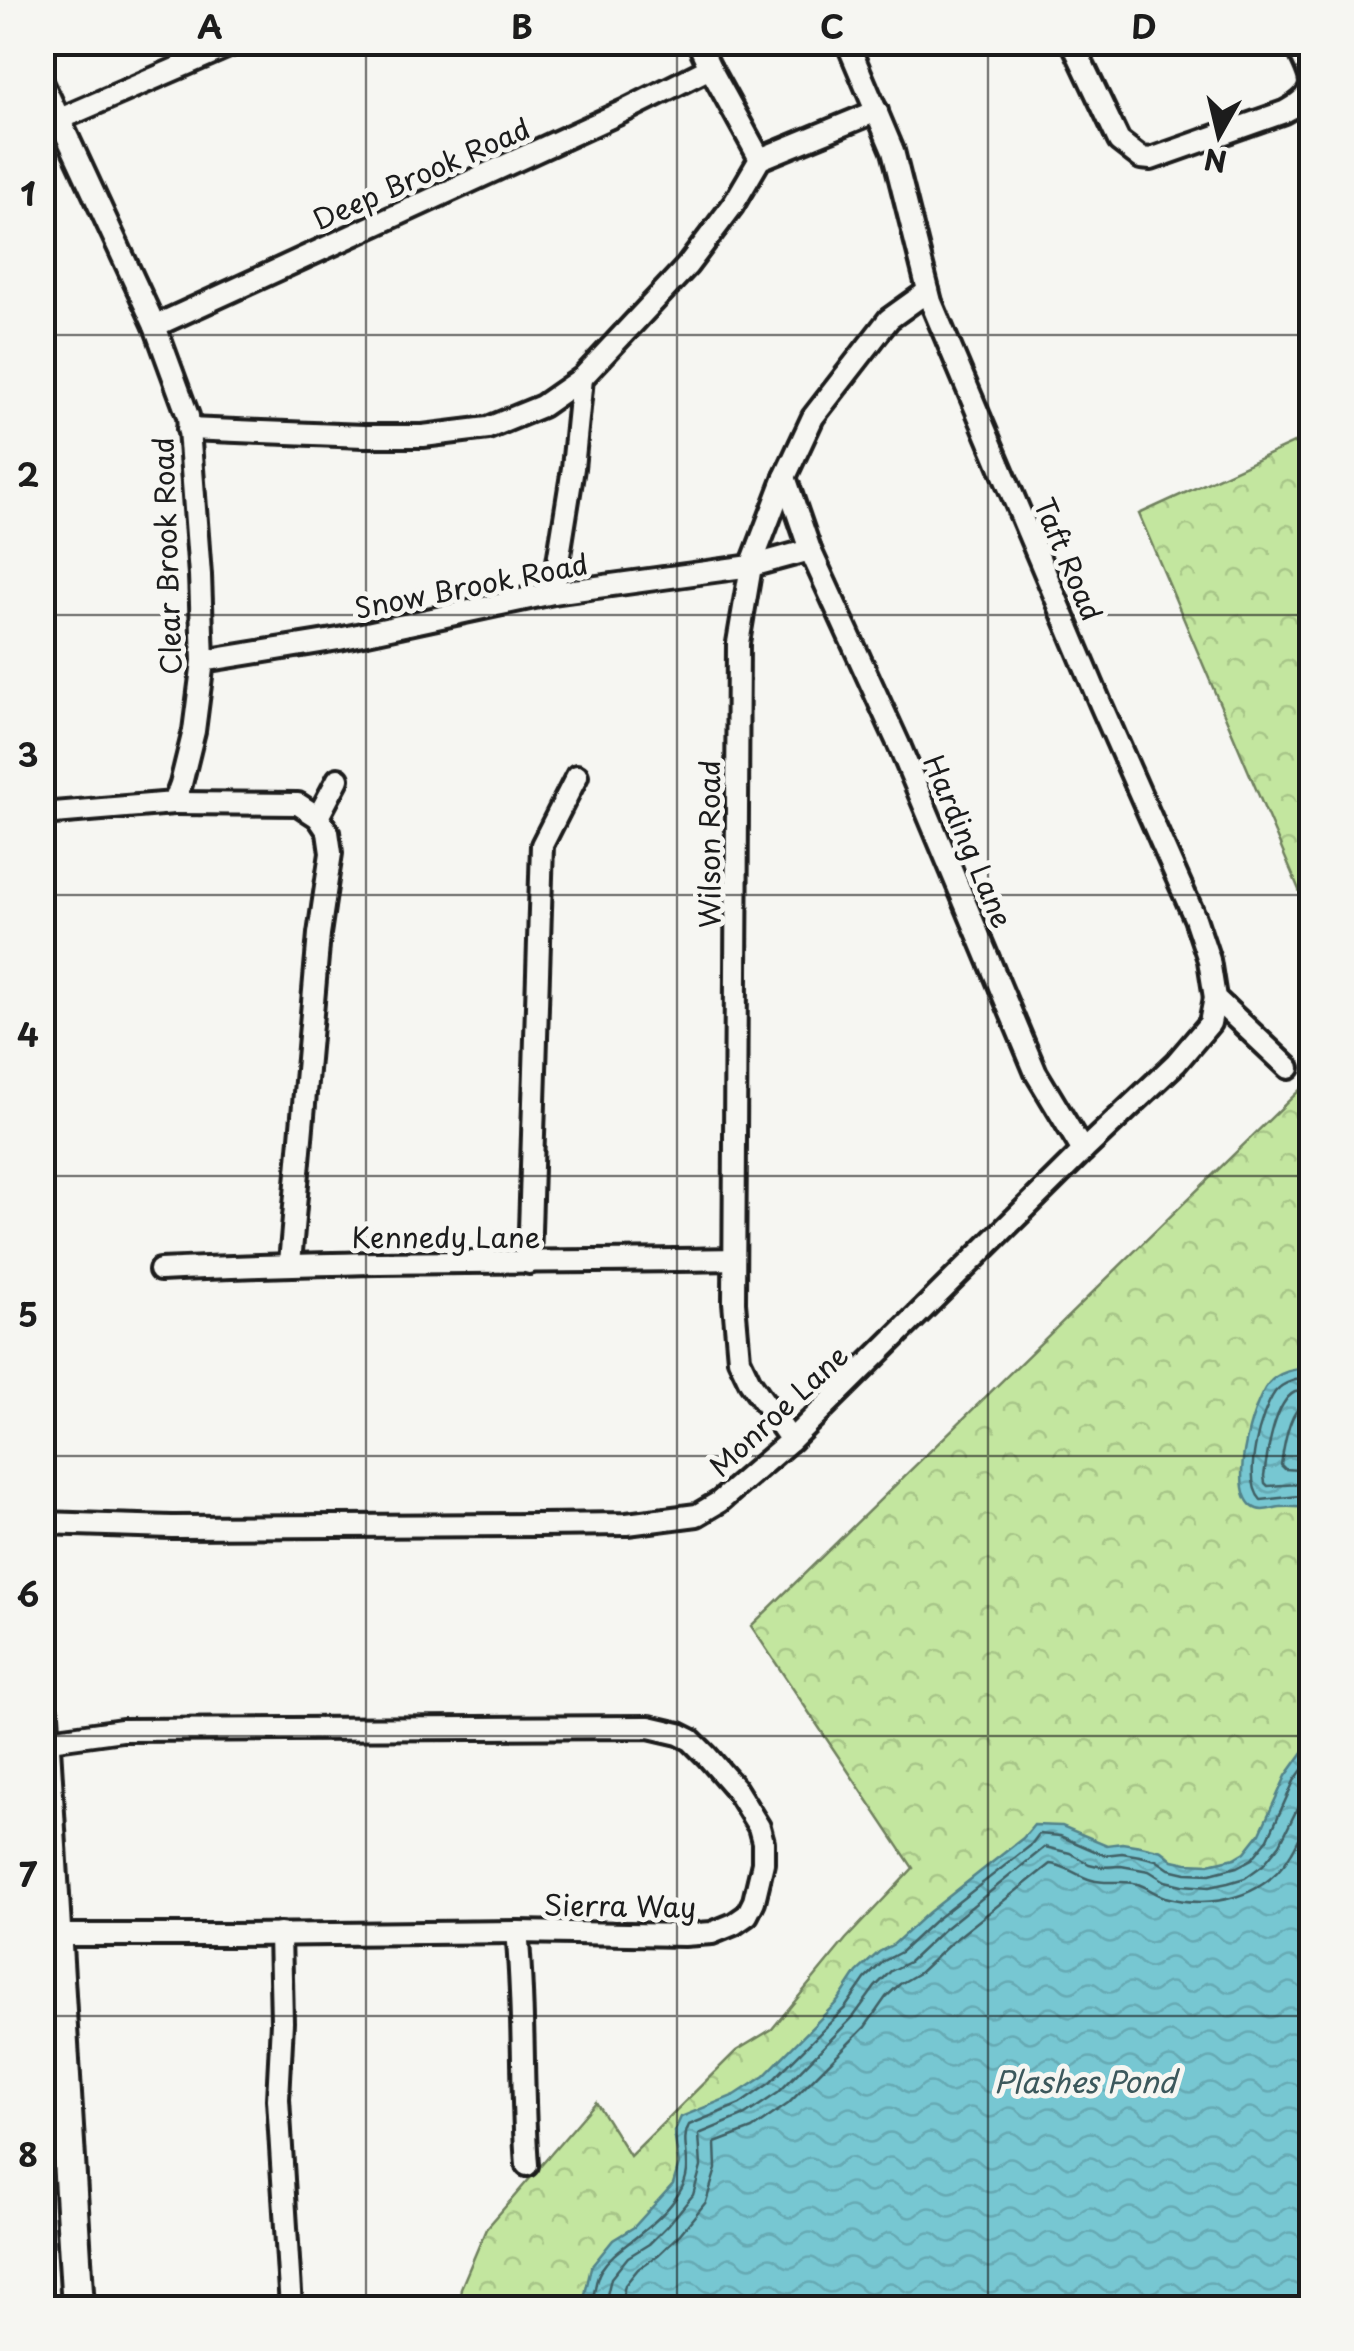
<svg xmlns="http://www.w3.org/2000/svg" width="1354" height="2351" viewBox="0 0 1354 2351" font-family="'Playpen Sans',sans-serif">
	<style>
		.park { fill: url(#park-crowns); stroke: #70815e; stroke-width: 2.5 }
		.water { fill: url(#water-waves); stroke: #538389; stroke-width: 2.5 }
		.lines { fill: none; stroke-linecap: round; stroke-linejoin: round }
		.shore { stroke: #406065; stroke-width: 2.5 }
		.minor-casing { stroke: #1c1c1c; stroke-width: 28 }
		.secondary-casing { stroke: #1c1c1c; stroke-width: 38 }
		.minor { stroke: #f6f6f2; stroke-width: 20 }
		.secondary { stroke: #f6f6f2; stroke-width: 30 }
		.grid { fill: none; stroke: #1c1c1c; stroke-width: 2.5; stroke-opacity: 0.55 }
		.labels { text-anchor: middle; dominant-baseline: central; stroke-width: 10; stroke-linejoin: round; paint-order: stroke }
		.street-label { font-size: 28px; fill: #1c1c1c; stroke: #f6f6f2 }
		.water-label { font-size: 30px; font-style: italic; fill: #3c585c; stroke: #f6f6f2 }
		.neatline { fill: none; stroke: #1c1c1c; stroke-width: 4 }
		.grid-label { font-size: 32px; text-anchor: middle; font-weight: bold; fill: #1c1c1c }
	</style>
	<defs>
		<pattern id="park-crowns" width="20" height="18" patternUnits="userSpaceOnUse" patternTransform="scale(2.5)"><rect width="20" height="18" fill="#c3e69f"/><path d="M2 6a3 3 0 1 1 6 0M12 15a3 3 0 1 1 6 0" fill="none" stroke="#a7c588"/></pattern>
		<pattern id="water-waves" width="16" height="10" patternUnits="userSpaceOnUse" patternTransform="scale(2.5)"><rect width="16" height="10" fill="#77c7d2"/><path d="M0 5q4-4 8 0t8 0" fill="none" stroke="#66aab4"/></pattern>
	</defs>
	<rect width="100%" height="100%" fill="#f6f6f2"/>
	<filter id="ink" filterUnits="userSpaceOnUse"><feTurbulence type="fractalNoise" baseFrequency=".01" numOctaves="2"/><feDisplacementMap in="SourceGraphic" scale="20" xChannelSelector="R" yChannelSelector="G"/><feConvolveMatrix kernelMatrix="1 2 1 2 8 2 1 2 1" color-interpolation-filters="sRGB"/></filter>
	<g filter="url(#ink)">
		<!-- park -->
		<g class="park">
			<path d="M 1311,435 L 1311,918 L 1139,514 Z"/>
			<path d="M 1311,1079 L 1311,2308 L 459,2308 L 461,2288 L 486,2229 L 596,2102 L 630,2156 L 736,2051 L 772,2029 L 846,1939 L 913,1868 L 751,1626 Z"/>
		</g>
		<!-- water -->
		<g class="water">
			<path d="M 1311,1367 L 1311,1509 C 1301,1507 1291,1506 1280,1507 C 1272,1508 1264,1512 1257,1509 C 1225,1497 1252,1404 1268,1384 C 1279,1371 1296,1369 1311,1367 Z"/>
			<path d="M 1311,1741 L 1311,2308 L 582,2308 L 591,2267 L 613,2240 L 634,2227 L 673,2184 L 679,2164 L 674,2132 L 681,2117 L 735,2095 L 764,2076 L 838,2001 L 857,1972 L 879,1952 L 894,1944 L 928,1913 L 1023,1838 L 1034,1825 L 1062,1826 L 1107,1845 L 1122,1843 L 1141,1846 L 1162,1851 L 1173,1860 L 1187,1863 L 1209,1864 L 1235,1858 L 1245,1852 L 1260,1833 L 1286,1776 Z"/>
		</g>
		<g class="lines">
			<!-- shore -->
			<g class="shore">
				<path d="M 1312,1377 C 1298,1379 1284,1381 1275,1392 C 1260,1413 1242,1480 1261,1500 L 1299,1496 L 1312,1499"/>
				<path d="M 1312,1390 C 1307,1390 1299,1391 1295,1392 C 1274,1402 1267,1455 1264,1476 L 1265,1483 L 1268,1486 L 1299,1484 L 1312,1486"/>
				<path d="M 1312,1405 C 1308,1405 1305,1405 1302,1406 C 1289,1412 1283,1451 1281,1465 L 1285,1469 L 1312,1471"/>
				<path d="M 592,2308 C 594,2297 594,2281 601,2270 C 612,2253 626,2246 641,2233 C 655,2222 670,2208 679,2193 C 697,2166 678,2145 689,2125 L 740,2104 L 770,2083 L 845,2008 L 865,1979 L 884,1961 L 901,1952 L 934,1921 L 1030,1846 L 1039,1834 L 1060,1836 L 1104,1855 L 1122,1853 L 1140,1856 L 1156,1860 L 1169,1869 L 1186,1873 L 1210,1874 L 1237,1867 L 1252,1859 L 1268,1839 L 1294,1781 L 1312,1756"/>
				<path d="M 604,2308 L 611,2278 L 628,2257 L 649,2244 L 669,2224 L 693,2195 L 701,2167 L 699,2134 L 745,2115 L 778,2093 L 854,2016 L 875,1987 L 891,1971 L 909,1962 L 943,1930 L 1045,1847 L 1070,1853 L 1089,1864 L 1102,1867 L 1121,1866 L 1149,1871 L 1165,1881 L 1182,1885 L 1209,1887 L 1228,1883 L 1245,1878 L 1263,1865 L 1280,1844 L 1312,1778"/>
				<path d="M 620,2308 L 625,2285 L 638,2269 L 658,2255 L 680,2234 L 706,2202 L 716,2169 L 715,2143 L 752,2129 L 788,2104 L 865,2027 L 886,1997 L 900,1984 L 919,1973 L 952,1942 L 1050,1864 C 1066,1865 1077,1876 1092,1880 C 1108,1885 1122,1879 1138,1884 C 1147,1887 1155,1894 1165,1897 C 1213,1910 1267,1897 1292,1852 C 1300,1839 1305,1823 1312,1810"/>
			</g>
			<!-- minor casing -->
			<g class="minor-casing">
				<g id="minor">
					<path d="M 698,42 L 710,68 L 760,159"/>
					<path d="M 847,42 L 893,151 L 931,302 L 1101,705 L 1195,918 L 1209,960 L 1215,998 L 1289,1068"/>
					<path d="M 1072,42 L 1119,141 L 1141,158 L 1151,159 L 1284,112 C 1325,90 1311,77 1295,42"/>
					<path d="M 42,82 L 155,326 L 188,416 L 200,575 L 203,661 L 194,731 L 181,784 L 174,803 L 42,814"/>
					<path d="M 60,119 L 238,42"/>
					<path d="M 155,326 L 626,110 L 710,68"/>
					<path d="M 188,429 L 364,436 L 423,436 L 488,428 L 542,406 L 582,378 L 687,266 L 733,205 L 760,159 L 877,111"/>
					<path d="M 785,477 L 810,550 L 899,745 L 1036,1073 L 1083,1151"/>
					<path d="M 553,593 L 573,468 L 582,378"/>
					<path d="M 203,661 L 339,639 L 553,593 L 751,566 L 810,550"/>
					<path d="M 174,803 L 298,804 L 318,817"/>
					<path d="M 290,1263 L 319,934 L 331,853 L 328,832 L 318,817 L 338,779"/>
					<path d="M 529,1263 L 542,845 L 577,776"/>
					<path d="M 160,1270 C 351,1260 542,1263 733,1259"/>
					<path d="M 791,1440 L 750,1382 L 739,1359 L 734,1302 L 738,643 L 751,566 L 785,477 L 813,417 L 889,319 L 928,291"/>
					<path d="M 42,1523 L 172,1527 L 539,1525 L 627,1524 L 697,1515 L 719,1502 L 791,1440 L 1083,1151 L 1176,1063 L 1210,1023 L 1215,998"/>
					<path d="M 42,1741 L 122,1730 L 649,1727 L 679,1734 L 691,1740 L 707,1756 L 735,1788 L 759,1827 L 763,1842 L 763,1863 L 754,1901 L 747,1915 L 734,1924 L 712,1933 L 684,1935 L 517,1932 L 232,1935 L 56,1935"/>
					<path d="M 517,1932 C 525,2009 521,2087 527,2165"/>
					<path d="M 280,1934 L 282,2022 L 278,2099 L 291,2308"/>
				</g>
			</g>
			<!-- secondary casing -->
			<g class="secondary-casing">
				<path id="secondary" d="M 42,1714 L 78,2308"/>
			</g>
			<!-- minor -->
			<use href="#minor" class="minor"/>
			<!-- secondary -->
			<use href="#secondary" class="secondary"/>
		</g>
	</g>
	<!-- grid -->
	<path class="grid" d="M 366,42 L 366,2308M 677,42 L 677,2308M 988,42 L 988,2308M 42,335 L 1312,335M 42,615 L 1312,615M 42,895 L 1312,895M 42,1176 L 1312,1176M 42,1456 L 1312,1456M 42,1736 L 1312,1736M 42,2016 L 1312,2016"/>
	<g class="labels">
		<!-- street labels -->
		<g class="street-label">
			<text transform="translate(421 173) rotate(-24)">Deep Brook Road</text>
			<text transform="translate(166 556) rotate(-92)">Clear Brook Road</text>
			<text transform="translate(1069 559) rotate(67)">Taft Road</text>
			<text transform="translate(471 585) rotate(-11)">Snow Brook Road</text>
			<text transform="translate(969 841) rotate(67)">Harding Lane</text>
			<text transform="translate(708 844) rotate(-90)">Wilson Road</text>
			<text x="446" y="1236">Kennedy Lane</text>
			<text transform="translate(778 1410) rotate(-43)">Monroe Lane</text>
			<text transform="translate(620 1905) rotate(1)">Sierra Way</text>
		</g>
		<!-- water labels -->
		<g class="water-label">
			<text x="1085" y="2080">Plashes Pond</text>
		</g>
	</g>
	<!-- margin -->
	<rect width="1354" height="2351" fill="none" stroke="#f6f6f2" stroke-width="110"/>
	<!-- north arrow -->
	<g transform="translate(1219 135) rotate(188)" stroke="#f6f6f2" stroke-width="8" paint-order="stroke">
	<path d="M0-8L18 38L0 25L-18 38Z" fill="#1c1c1c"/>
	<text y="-15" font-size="28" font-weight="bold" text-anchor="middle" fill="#1c1c1c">N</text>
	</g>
	<rect x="55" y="55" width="1244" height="2241" class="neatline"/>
	<g class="grid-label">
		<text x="210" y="39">A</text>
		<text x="522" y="39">B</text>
		<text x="832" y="39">C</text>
		<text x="1144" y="39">D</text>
		<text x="28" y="206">1</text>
		<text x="28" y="487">2</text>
		<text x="28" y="767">3</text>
		<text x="28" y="1047">4</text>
		<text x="28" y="1327">5</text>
		<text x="28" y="1607">6</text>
		<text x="28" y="1887">7</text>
		<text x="28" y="2167">8</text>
	</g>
</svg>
